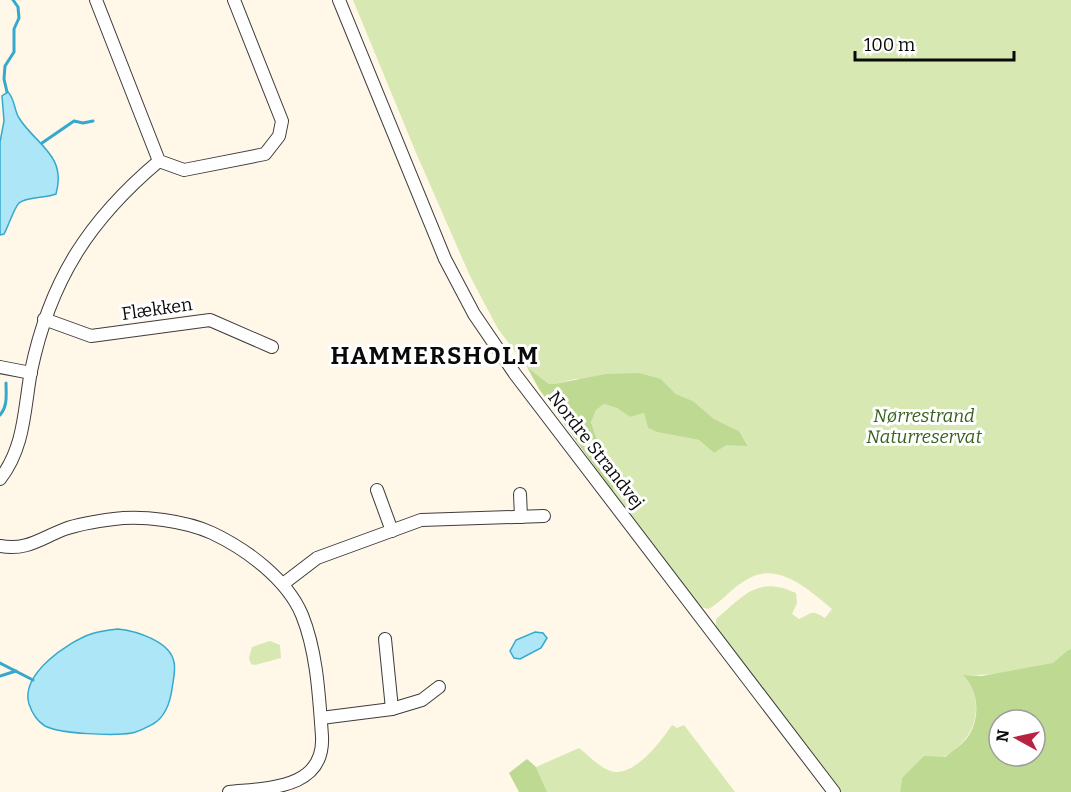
<svg xmlns="http://www.w3.org/2000/svg" width="1071" height="792" viewBox="0 0 1071 792" font-family="Bitter,serif">
	<style>
		.green { fill: #d7e8b3 }
		.forest { fill: #bdd992; fill-rule: evenodd }
		.water { fill: #ade6f6; stroke: #34a9cd; stroke-width: 1.5 }
		.lines { fill: none; stroke-linecap: round; stroke-linejoin: round }
		.stream { stroke: #34a9cd; stroke-width: 3 }
		.minor-casing { stroke: #3d3d3d; stroke-width: 14 }
		.minor { stroke: #fff; stroke-width: 12 }
		.labels { text-anchor: middle; dominant-baseline: central; stroke-width: 6; stroke-linejoin: round; paint-order: stroke }
		.street-label { font-size: 18px; fill: #0a0a0a; stroke: #fff }
		.park-label { font-size: 18px; font-style: italic; fill: #35611c; stroke: #fff }
		.district-label { font-size: 24px; font-weight: bold; letter-spacing: 1.5px; fill: #0a0a0a; stroke: #fff }
	</style>
	<rect width="100%" height="100%" fill="#fff7e8"/>
	<!-- green -->
	<g class="green">
		<path d="M 353,0 L 1071,0 L 1071,652 C 1063,654 1058,662 1051,664 C 1029,671 987,676 964,675 C 972,684 976,696 976,709 C 975,749 933,763 902,778 L 900,792 L 840,792 L 716,628 L 716,619 C 744,596 757,575 796,593 L 797,603 L 792,614 L 799,619 C 813,613 810,609 825,618 L 832,609 C 808,589 777,560 746,580 C 732,588 722,601 709,609 L 700,607 L 613,492 L 614,468 L 598,442 L 591,421 L 596,410 L 604,404 L 617,408 L 630,417 L 644,413 L 648,428 L 657,432 L 699,440 L 714,453 L 727,445 L 748,445 L 739,431 L 714,419 L 693,401 L 676,394 L 661,379 L 575,379 L 554,384 L 549,384 L 527,367 L 498,329 L 470,276 L 417,155 Z"/>
		<path d="M 270,641 L 280,645 L 281,658 L 255,665 L 251,664 L 249,658 L 252,647 Z"/>
		<path d="M 672,725 L 677,728 L 684,725 L 735,792 L 547,792 L 536,767 L 579,748 C 588,755 596,764 606,769 C 630,783 660,743 672,725 Z"/>
	</g>
	<!-- forest -->
	<g class="forest">
		<path d="M 527,367 L 549,384 L 554,384 L 606,374 L 639,373 L 661,379 L 676,394 L 693,401 L 714,419 L 739,431 L 748,446 L 727,445 L 714,453 L 699,440 L 657,432 L 648,428 L 644,413 L 630,417 L 617,408 L 604,404 L 596,410 L 591,422 L 598,442 L 614,468 L 613,492 L 539,389 Z"/>
		<path d="M 1071,649 L 1071,792 L 900,792 L 902,778 L 924,756 L 945,757 C 952,751 962,745 967,738 C 981,720 979,690 963,675 L 982,676 L 1053,663 L 1067,651 ZM 999,720 L 1035,720 L 1035,756 L 999,756 Z"/>
		<path d="M 527,759 L 536,767 L 547,792 L 519,792 L 509,773 Z"/>
	</g>
	<!-- water -->
	<g class="water">
		<path d="M 8,92 C 15,99 14,110 19,118 C 36,145 67,155 56,194 C 47,198 25,197 19,203 C 14,208 8,227 4,234 L 0,235 L 0,142 L 4,121 L 2,96 Z"/>
		<path d="M 118,629 C 136,631 170,641 174,662 C 176,670 173,681 172,689 C 170,703 165,717 153,724 C 147,727 138,732 132,733 C 114,736 60,734 45,726 C 37,721 32,713 29,704 C 20,674 68,642 91,634 C 100,631 109,630 118,629 Z"/>
		<path d="M 535,632 L 543,633 L 547,638 L 541,648 L 520,659 L 514,658 L 510,651 L 516,640 Z"/>
	</g>
	<g class="lines">
		<!-- stream -->
		<g class="stream">
			<path d="M 7,92 L 4,79 L 5,66 L 14,52 L 14,29 L 19,18 L 18,7 L 13,0"/>
			<path d="M 42,143 L 74,121 L 83,123 L 93,121"/>
			<path d="M 0,415 C 8,406 6,394 6,383"/>
			<path d="M 0,663 L 33,680"/>
			<path d="M 0,676 L 16,671"/>
		</g>
		<!-- minor casing -->
		<g class="minor-casing">
			<g id="minor">
				<path d="M 96,0 L 159,161 L 184,170 L 265,154 L 279,136 L 282,121 L 234,0"/>
				<path d="M 339,0 L 445,259 L 474,314 L 515,374 L 834,792"/>
				<path d="M 44,319 L 91,336 L 210,320 L 272,347"/>
				<path d="M 0,367 L 31,373"/>
				<path d="M 0,479 C 25,447 24,409 31,371 C 50,280 89,220 159,161"/>
				<path d="M 377,490 L 392,531"/>
				<path d="M 520,494 L 521,517"/>
				<path d="M 0,546 C 27,551 41,538 65,529 C 79,524 98,521 114,519 C 142,515 186,521 212,533 C 246,549 287,579 302,615 C 317,652 319,696 322,736 C 325,790 266,788 229,792"/>
				<path d="M 283,584 L 317,558 L 421,520 L 544,516"/>
				<path d="M 385,639 L 392,709"/>
				<path d="M 321,718 L 392,709 L 422,700 L 439,687"/>
			</g>
		</g>
		<!-- minor -->
		<use href="#minor" class="minor"/>
	</g>
	<g class="labels">
		<!-- street labels -->
		<g class="street-label">
			<text transform="translate(157 309) rotate(-8)">Flækken</text>
			<text transform="translate(596 450) rotate(52)">Nordre Strandvej</text>
		</g>
		<!-- park labels -->
		<g class="park-label">
			<text x="924" y="416">Nørrestrand<tspan x="924" dy="21">Naturreservat</tspan></text>
		</g>
		<!-- district labels -->
		<g class="district-label">
			<text x="435" y="356">HAMMERSHOLM</text>
		</g>
	</g>
	<!-- north arrow -->
	<g transform="translate(1017 738) rotate(278)"><circle r="28" fill="#ffffff" stroke="#9d9d9d" stroke-width="1.5"/>
	<path d="M0-4.5L10 22L0 15L-10 22Z" fill="#b92343"/>
	<text y="-9" font-size="16" font-weight="bold" text-anchor="middle" fill="#0a0a0a">N</text>
	</g>
	<!-- scale -->
	<path d="M855 51v9h159v-9" fill="none" stroke="#0a0a0a" stroke-width="3"/>
	<text x="864" y="51" font-size="18" fill="#0a0a0a" stroke="#ffffff" stroke-width="4.5" paint-order="stroke">100 m</text>
</svg>
